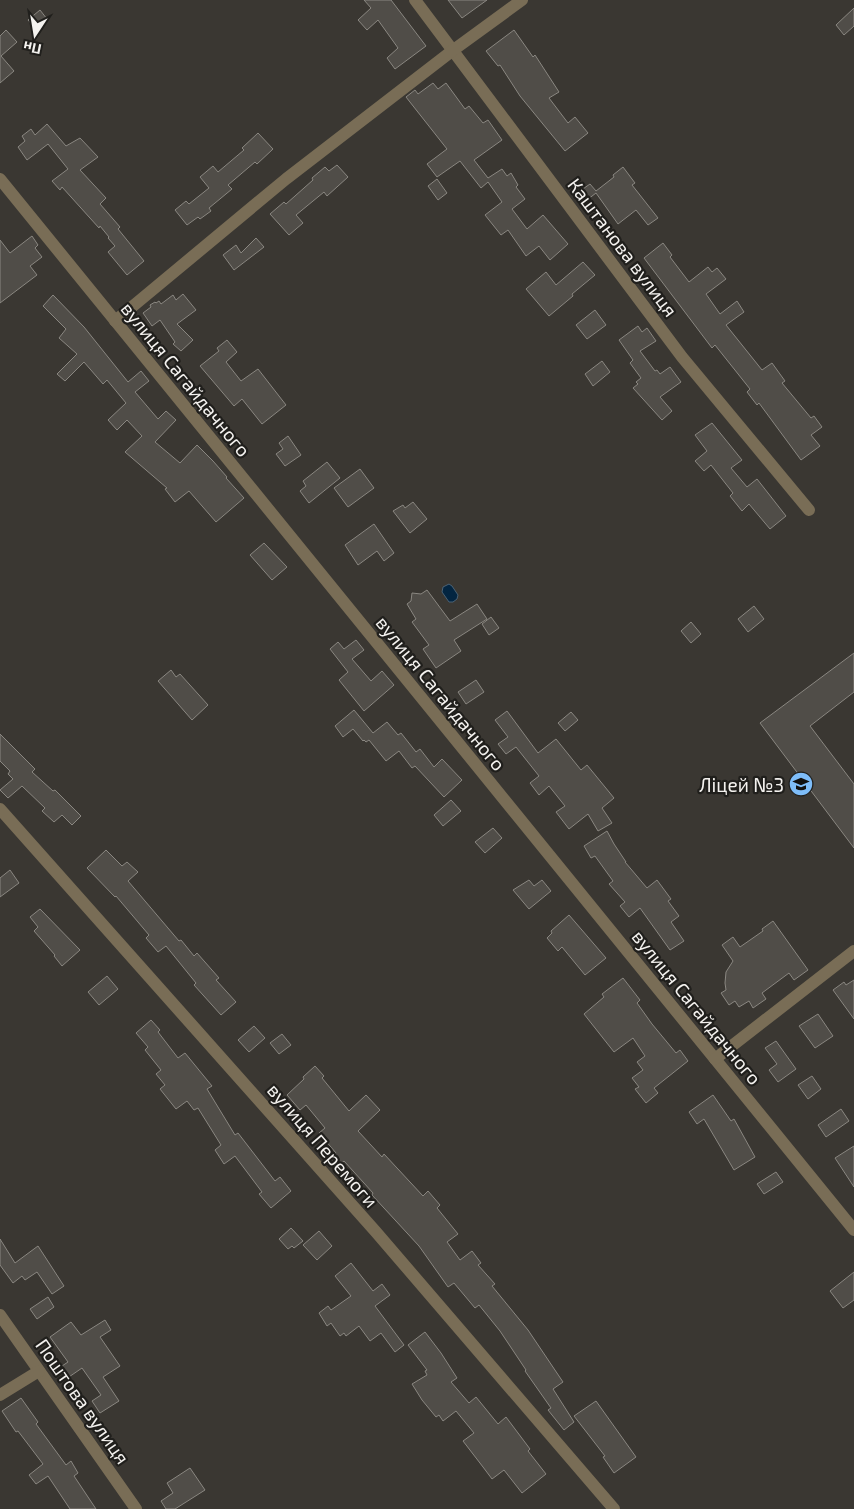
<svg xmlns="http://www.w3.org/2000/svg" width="854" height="1509" viewBox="0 0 854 1509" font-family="'Exo 2',sans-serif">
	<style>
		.water { fill: #032541; stroke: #4b6275 }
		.building { fill: #504d48; stroke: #8a8781 }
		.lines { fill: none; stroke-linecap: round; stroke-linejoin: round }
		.street { stroke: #796d56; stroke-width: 12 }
		.labels { text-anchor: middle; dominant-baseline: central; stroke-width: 4.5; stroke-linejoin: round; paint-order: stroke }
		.street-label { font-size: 19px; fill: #f4f2ef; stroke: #201f1c }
		.poi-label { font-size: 19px; fill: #f4f2ef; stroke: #201f1c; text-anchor: end }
	</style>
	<rect width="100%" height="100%" fill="#3a3732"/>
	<!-- water -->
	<path class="water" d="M 449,584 L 452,586 L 458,595 L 457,599 L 453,602 L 449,602 L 442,592 L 443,587 Z"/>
	<!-- building -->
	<g class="building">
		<path d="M 364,0 L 391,0 L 426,46 L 395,69 L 387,58 L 398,48 L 378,20 L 367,30 L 358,20 L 371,8 Z"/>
		<path d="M 448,0 L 487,0 L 462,18 Z"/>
		<path d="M 854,8 L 854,26 L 844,35 L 836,25 Z"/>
		<path d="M 40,10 L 47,19 L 36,29 L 28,20 Z"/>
		<path d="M 6,30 L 17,42 L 1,56 L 14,71 L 0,83 L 0,36 Z"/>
		<path d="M 514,30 L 533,57 L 535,55 L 559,92 L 549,98 L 568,123 L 575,117 L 588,133 L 565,151 L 520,96 L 500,65 L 498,66 L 486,51 Z"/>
		<path d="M 433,83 L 438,89 L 446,83 L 465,109 L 469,106 L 483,123 L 488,120 L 502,140 L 474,160 L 488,178 L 502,169 L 507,176 L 511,173 L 518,185 L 516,187 L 525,199 L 512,209 L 527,229 L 543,215 L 568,244 L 550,260 L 539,246 L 526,256 L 508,230 L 501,235 L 485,215 L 502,202 L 488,182 L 481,188 L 460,161 L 437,177 L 427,164 L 447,149 L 406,97 L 415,90 L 418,94 Z"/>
		<path d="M 47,124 L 66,146 L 80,138 L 98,157 L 80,170 L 106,198 L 100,204 L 120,227 L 118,229 L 144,261 L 127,275 L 108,252 L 115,246 L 108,238 L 109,237 L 100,226 L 99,228 L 62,187 L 60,190 L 52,181 L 68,169 L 48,144 L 27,160 L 18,147 L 25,141 L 22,136 L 31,129 L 35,135 Z"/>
		<path d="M 258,133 L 273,149 L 257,164 L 255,162 L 228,185 L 232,189 L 209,208 L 211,211 L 200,219 L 198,217 L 187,225 L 175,210 L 186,201 L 189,204 L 209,188 L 200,177 L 213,166 L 218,172 L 244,150 L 242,148 Z"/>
		<path d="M 337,165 L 348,177 L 327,196 L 324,192 L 296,215 L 303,223 L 289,235 L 270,214 L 284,202 L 286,204 L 313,180 L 312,178 L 325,167 L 329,171 Z"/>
		<path d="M 623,167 L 635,183 L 632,185 L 658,218 L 648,225 L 636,210 L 618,224 L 596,193 L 587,200 L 580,191 L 590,184 L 596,191 L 614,177 L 613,175 Z"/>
		<path d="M 437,179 L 447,193 L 438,200 L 428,186 Z"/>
		<path d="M 32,236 L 38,245 L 35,248 L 42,257 L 30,266 L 37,275 L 0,303 L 0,240 L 10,253 Z"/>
		<path d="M 256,238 L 264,247 L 234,270 L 223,255 L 236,245 L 241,253 Z"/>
		<path d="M 663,243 L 672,255 L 670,257 L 689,282 L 708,267 L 712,272 L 717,268 L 726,279 L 706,294 L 720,314 L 737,301 L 744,312 L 726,325 L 762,370 L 772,363 L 785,381 L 782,383 L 811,418 L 814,416 L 822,427 L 811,435 L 820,446 L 801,460 L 759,403 L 757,405 L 747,392 L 750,389 L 715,345 L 712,348 L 644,258 Z"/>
		<path d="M 583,262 L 595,275 L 572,294 L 573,296 L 549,316 L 526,289 L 546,272 L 556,285 Z"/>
		<path d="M 183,294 L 196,310 L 177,324 L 193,340 L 181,351 L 173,344 L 175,342 L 160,320 L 152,326 L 143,313 L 151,307 L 150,305 L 155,302 L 156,303 L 159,301 L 161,304 L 173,295 L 176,300 Z"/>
		<path d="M 53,295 L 84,327 L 128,382 L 141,371 L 149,381 L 135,392 L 158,419 L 166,411 L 176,420 L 155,442 L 180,463 L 197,445 L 213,461 L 227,477 L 226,478 L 244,498 L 216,522 L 189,491 L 175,502 L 165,489 L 167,488 L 125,452 L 142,436 L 127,420 L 117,430 L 108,420 L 126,403 L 107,380 L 103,384 L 84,362 L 65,381 L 57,374 L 77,354 L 59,338 L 66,329 L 43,306 Z"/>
		<path d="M 595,310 L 606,325 L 587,339 L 576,325 Z"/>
		<path d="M 638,326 L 642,332 L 647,328 L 656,341 L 640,351 L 655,371 L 657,370 L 660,374 L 670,367 L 681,382 L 660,397 L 672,411 L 662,420 L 633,388 L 638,384 L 636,382 L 641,378 L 630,363 L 633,360 L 619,340 Z"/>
		<path d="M 227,340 L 237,352 L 226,362 L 241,381 L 258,369 L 286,405 L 262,424 L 242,399 L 234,406 L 200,366 L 219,351 L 217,348 Z"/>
		<path d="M 602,361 L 610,372 L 593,386 L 585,374 Z"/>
		<path d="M 712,423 L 742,460 L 731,468 L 747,487 L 757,479 L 786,516 L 770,529 L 749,504 L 742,511 L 730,496 L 733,493 L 711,465 L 704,471 L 695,461 L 707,451 L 695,435 Z"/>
		<path d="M 288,436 L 301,455 L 285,466 L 276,454 L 283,449 L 279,443 Z"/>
		<path d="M 327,462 L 340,478 L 309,503 L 300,491 L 306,486 L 303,481 Z"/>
		<path d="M 360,469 L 374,488 L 348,507 L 334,488 Z"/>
		<path d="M 413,502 L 427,519 L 410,533 L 393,511 L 403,505 L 405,508 Z"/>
		<path d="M 374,524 L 394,553 L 384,561 L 377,551 L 358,565 L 345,545 Z"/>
		<path d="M 264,543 L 287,567 L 272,580 L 250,555 Z"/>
		<path d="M 427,590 L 450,621 L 477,604 L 487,619 L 454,640 L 461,651 L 436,668 L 423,649 L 429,645 L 412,622 L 416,619 L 407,604 L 411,601 L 412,593 L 421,594 Z"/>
		<path d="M 754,606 L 764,619 L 748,632 L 738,619 Z"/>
		<path d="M 491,617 L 499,628 L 489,635 L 482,624 Z"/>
		<path d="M 691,622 L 701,634 L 691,643 L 681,631 Z"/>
		<path d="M 356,640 L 364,650 L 352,659 L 371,681 L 382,671 L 394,685 L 364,711 L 339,680 L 348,672 L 330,649 L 338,642 L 344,649 Z"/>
		<path d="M 854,653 L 854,692 L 810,726 L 854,784 L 854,848 L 760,723 Z"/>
		<path d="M 171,670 L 176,677 L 180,674 L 208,705 L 192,720 L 158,681 Z"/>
		<path d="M 476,680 L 484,692 L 466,704 L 458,692 Z"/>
		<path d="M 354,710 L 373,733 L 387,722 L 398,735 L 401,733 L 416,752 L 420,749 L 434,767 L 442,759 L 462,780 L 444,797 L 415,766 L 412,768 L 399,751 L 386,761 L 369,740 L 366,742 L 364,740 L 363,741 L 353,729 L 343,737 L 335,726 Z"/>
		<path d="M 507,711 L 538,753 L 556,739 L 581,770 L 587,765 L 614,798 L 602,808 L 612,823 L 598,831 L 588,814 L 569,829 L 556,812 L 565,806 L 549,786 L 539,795 L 530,783 L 539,776 L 516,747 L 506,754 L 498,744 L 508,737 L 495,720 Z"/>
		<path d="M 571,712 L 578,720 L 565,731 L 558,723 Z"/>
		<path d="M 0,734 L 35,769 L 32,772 L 53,791 L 55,790 L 81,816 L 72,825 L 62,815 L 54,822 L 42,811 L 45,808 L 22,786 L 8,798 L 0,790 L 13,779 L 8,774 L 10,771 L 0,761 Z"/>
		<path d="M 451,800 L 461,811 L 443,826 L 434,815 Z"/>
		<path d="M 493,828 L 502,838 L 485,853 L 475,842 Z"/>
		<path d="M 607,831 L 614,844 L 626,862 L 625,862 L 647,888 L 657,880 L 671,899 L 668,901 L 679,916 L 671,922 L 684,941 L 670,950 L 640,908 L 629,917 L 620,906 L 625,902 L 609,884 L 613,881 L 595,856 L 591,858 L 584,846 Z"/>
		<path d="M 106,850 L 122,866 L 127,862 L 138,872 L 128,881 L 179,941 L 181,940 L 194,956 L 197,953 L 219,978 L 216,980 L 236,1002 L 221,1015 L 194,985 L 196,983 L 166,946 L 158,952 L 146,938 L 149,935 L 116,896 L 115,897 L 87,868 Z"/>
		<path d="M 10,870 L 19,883 L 0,897 L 0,878 Z"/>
		<path d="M 529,880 L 534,886 L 542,880 L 551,891 L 529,909 L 513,890 Z"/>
		<path d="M 40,909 L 80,950 L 62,966 L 54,956 L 55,955 L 34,931 L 38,927 L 30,917 Z"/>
		<path d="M 569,915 L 606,958 L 585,975 L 562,947 L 558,951 L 547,938 L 552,933 L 551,931 Z"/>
		<path d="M 773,921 L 808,970 L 794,980 L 789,973 L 762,993 L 766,999 L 753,1008 L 749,1001 L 739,1007 L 735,1001 L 729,1005 L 721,993 L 726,990 L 725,983 L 726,972 L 733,961 L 722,945 L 733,937 L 740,947 L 763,931 L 762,929 Z"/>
		<path d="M 107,976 L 118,989 L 99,1005 L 88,992 Z"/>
		<path d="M 623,978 L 640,1000 L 637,1003 L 652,1024 L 676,1053 L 680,1050 L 688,1061 L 654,1088 L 658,1093 L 646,1103 L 635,1089 L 639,1087 L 632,1078 L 643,1070 L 637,1062 L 645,1056 L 633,1038 L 614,1052 L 584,1014 L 604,997 L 602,994 Z"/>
		<path d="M 854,980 L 854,1019 L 833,990 L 844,982 L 846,985 Z"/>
		<path d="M 818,1014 L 833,1036 L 815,1048 L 799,1026 Z"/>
		<path d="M 151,1020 L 160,1030 L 158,1032 L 178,1058 L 185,1053 L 212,1086 L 207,1089 L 235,1135 L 238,1133 L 275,1181 L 280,1177 L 291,1191 L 271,1208 L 259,1194 L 262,1192 L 235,1156 L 224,1164 L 215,1150 L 221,1145 L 198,1108 L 194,1110 L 187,1101 L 176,1109 L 160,1089 L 165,1085 L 156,1074 L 161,1070 L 145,1050 L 148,1047 L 136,1033 Z"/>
		<path d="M 254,1026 L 265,1038 L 249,1052 L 238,1040 Z"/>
		<path d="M 282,1034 L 291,1045 L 279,1054 L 270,1043 Z"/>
		<path d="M 776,1041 L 796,1069 L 778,1082 L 769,1070 L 777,1064 L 765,1048 Z"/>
		<path d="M 315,1066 L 324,1076 L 322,1078 L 349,1111 L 366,1095 L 380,1110 L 358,1131 L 382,1157 L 384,1154 L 423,1196 L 428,1191 L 440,1205 L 437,1208 L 458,1234 L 447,1242 L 460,1260 L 472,1251 L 481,1263 L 478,1265 L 495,1284 L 492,1286 L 528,1330 L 563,1382 L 553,1389 L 574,1422 L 564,1430 L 548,1410 L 551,1408 L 525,1371 L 526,1370 L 500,1331 L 479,1305 L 475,1308 L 454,1283 L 448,1287 L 419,1246 L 372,1195 L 373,1193 L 344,1161 L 336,1168 L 328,1160 L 336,1153 L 319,1133 L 325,1128 L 306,1105 L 300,1110 L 287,1095 L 304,1079 L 303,1077 Z"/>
		<path d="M 812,1076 L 821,1089 L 808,1099 L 798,1085 Z"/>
		<path d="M 713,1095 L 731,1121 L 734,1119 L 755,1157 L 734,1170 L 704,1119 L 697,1124 L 689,1112 Z"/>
		<path d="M 841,1109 L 849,1121 L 826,1137 L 818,1125 Z"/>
		<path d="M 854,1146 L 854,1187 L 835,1158 Z"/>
		<path d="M 776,1172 L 783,1182 L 764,1194 L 757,1184 Z"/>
		<path d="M 291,1228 L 303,1241 L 294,1248 L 292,1246 L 288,1249 L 279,1239 Z"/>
		<path d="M 319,1231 L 332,1246 L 317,1260 L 303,1245 Z"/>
		<path d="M 0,1239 L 15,1263 L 38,1246 L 64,1286 L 52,1294 L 37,1272 L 25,1280 L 22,1276 L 13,1283 L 0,1265 Z"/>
		<path d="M 351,1263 L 373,1291 L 382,1284 L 390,1295 L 375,1306 L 404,1345 L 395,1352 L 381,1333 L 370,1341 L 359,1326 L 346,1336 L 344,1333 L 340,1336 L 331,1323 L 327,1326 L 319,1313 L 328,1306 L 331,1310 L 351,1296 L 335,1276 Z"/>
		<path d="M 854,1272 L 854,1300 L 843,1308 L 830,1291 Z"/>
		<path d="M 48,1297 L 54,1307 L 37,1319 L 30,1309 Z"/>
		<path d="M 105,1320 L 111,1330 L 100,1337 L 120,1366 L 103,1377 L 119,1401 L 100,1413 L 92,1401 L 101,1395 L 82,1368 L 66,1379 L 59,1368 L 68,1362 L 50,1337 L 71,1322 L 81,1335 Z"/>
		<path d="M 425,1332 L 441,1353 L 457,1378 L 451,1382 L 469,1403 L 476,1397 L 498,1424 L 506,1417 L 530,1449 L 528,1451 L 546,1474 L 522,1493 L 504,1470 L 492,1479 L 483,1467 L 463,1441 L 474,1433 L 456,1411 L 443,1421 L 439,1415 L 436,1417 L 422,1400 L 412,1384 L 427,1375 L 425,1371 L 427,1370 L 408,1345 Z"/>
		<path d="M 21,1398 L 38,1422 L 36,1424 L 66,1465 L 71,1461 L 78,1473 L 74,1476 L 96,1509 L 70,1509 L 48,1476 L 36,1484 L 29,1475 L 43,1464 L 18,1431 L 16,1432 L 2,1411 Z"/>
		<path d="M 596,1401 L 636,1457 L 614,1473 L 603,1457 L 605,1456 L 574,1416 Z"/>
		<path d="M 190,1468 L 205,1490 L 175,1509 L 166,1509 L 161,1501 L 173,1493 L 167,1483 Z"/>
	</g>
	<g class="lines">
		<!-- street -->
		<g class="street">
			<path d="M 415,0 L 682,357 L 809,510"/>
			<path d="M 0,179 L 854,1230"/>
			<path d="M 115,321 L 286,179 L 452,51 L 522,0"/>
			<path d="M 0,809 L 376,1232 L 614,1509"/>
			<path d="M 715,1059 L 854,951"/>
			<path d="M 0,1315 L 136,1509"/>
			<path d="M 0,1395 L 39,1371"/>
		</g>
	</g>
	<!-- icons -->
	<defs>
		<g id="school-disc" transform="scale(1.25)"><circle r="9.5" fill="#7ebdf9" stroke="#201f1c"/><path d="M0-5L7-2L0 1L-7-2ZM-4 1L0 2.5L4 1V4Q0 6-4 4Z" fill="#111"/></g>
	</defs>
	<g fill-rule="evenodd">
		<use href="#school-disc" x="801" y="784"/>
	</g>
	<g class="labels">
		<!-- street labels -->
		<g class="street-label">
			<text transform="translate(623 247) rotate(53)">Каштанова вулиця</text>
			<text transform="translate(186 379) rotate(51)">вулиця Сагайдачного</text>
			<text transform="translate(441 693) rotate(51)">вулиця Сагайдачного</text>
			<text transform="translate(697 1007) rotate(51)">вулиця Сагайдачного</text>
			<text transform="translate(323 1145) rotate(49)">вулиця Перемоги</text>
			<text transform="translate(83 1401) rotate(55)">Поштова вулиця</text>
		</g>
		<!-- poi labels -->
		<g class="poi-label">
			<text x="784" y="784">Ліцей №3</text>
		</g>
	</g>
	<!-- north arrow -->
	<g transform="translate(35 35) rotate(192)" stroke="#201f1c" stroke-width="4" paint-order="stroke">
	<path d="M0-4L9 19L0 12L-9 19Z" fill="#f4f2ef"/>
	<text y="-8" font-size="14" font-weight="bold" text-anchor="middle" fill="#f4f2ef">Пн</text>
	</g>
</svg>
